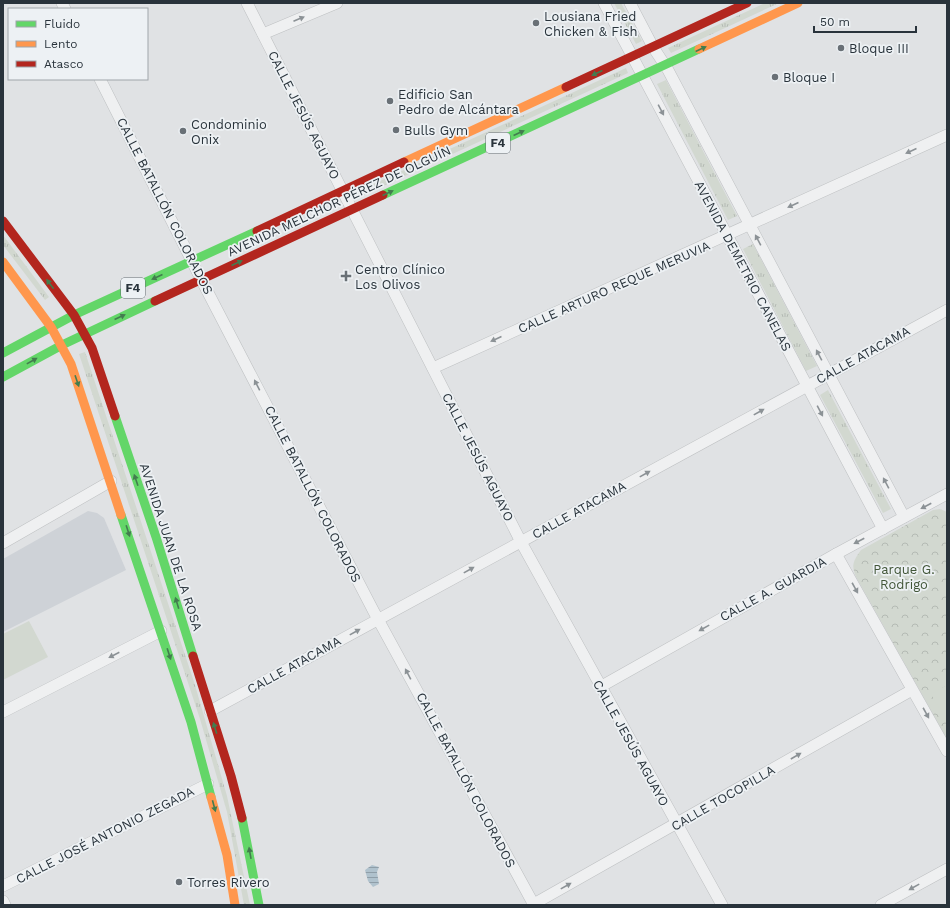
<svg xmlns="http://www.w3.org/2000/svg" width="950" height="908" viewBox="0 0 950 908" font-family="'Work Sans',sans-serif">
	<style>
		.built { fill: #ced2d7 }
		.grass { fill: url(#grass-tufts) }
		.park { fill: url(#park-crowns) }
		.garden { fill: #d2d8d0 }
		.water { fill: url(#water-rules) }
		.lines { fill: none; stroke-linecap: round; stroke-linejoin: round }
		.street-casing { stroke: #bec0c2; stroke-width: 12 }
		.street { stroke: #eff0f1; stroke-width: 11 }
		.fast { stroke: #63d668; stroke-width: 9 }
		.slow { stroke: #ff974d; stroke-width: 9 }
		.jam { stroke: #b3261e; stroke-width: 9 }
		.oneway { fill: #8c9296 }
		.oneway2 { fill: #437c4f }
		.poi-dot { fill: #697076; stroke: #edf1f4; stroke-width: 1.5 }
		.labels { text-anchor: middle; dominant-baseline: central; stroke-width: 3.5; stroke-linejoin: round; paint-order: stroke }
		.shield { fill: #edf1f4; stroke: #646c72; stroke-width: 1 }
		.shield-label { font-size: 12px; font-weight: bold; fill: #29333b }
		.poi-label { font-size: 13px; fill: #29333b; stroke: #edf1f4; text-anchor: start }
		.street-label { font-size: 13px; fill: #29333b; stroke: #edf1f4 }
		.park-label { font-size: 13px; fill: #425638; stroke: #edf1f4 }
	</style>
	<defs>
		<pattern id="grass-tufts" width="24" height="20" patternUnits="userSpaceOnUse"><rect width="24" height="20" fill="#d2d8d0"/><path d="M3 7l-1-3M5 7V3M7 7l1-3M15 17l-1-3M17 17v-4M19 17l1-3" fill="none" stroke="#b4bab4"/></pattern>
		<pattern id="park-crowns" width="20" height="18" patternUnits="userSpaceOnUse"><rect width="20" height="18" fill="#d2d8d0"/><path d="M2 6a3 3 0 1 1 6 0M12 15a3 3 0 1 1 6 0" fill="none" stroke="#b4bab4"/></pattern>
		<pattern id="water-rules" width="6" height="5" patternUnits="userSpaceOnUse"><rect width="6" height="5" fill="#b0c2cd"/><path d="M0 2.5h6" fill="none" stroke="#8f9ea8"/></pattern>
	</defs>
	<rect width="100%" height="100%" fill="#e0e2e4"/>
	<!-- built -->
	<path class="built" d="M 88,511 L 97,513 L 104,518 L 126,570 L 3,632 L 3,559 Z"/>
	<!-- grass -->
	<g class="grass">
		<path d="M 614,3 L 621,3 L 642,41 L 636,44 Z"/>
		<path d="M 765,3 L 779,3 L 671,53 L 668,48 Z"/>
		<path d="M 626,68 L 628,73 L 357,198 L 354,193 Z"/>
		<path d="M 666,80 L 737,216 L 728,220 L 657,84 Z"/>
		<path d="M 3,235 L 49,297 L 45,300 L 3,245 Z"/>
		<path d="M 753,244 L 817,366 L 806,371 L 743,249 Z"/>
		<path d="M 85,352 L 195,685 L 227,796 L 250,905 L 244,905 L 227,812 L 200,719 L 79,354 Z"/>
		<path d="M 828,390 L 891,509 L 883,513 L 820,395 Z"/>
	</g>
	<!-- park -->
	<path class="park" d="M 940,509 L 947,512 L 947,739 L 856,577 C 851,565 853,561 861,550 L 933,510 Z"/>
	<!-- garden -->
	<g class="garden">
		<path d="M 29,621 L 48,657 L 3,680 L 3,634 Z"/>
		<path d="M 947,685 L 947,722 L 931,694 Z"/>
	</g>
	<!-- water -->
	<path class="water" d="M 372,865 L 379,867 L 377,872 L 379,884 L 373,887 L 368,881 L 365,870 Z"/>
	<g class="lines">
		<!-- street casing -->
		<g class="street-casing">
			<g id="street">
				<path d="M 62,3 L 65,9"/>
				<path d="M 247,3 L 521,542 L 722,905"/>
				<path d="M 604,3 L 883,529"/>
				<path d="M 630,3 L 653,47 L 668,70 L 904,517"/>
				<path d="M 263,34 L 337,3"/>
				<path d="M 100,79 L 201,279 L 374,612 L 534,905"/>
				<path d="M 433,368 L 947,135"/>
				<path d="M 3,543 L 111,481"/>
				<path d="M 836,554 L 947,751"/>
				<path d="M 600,687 L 836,554 L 947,494"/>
				<path d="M 210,711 L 947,310"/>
				<path d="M 3,712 L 161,631"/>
				<path d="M 3,886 L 208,784"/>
				<path d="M 3,901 L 5,905"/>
				<path d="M 532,905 L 912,690"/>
				<path d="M 881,905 L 947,869"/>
			</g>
		</g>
		<!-- street -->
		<use href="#street" class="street"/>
		<!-- fast -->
		<g class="fast">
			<path d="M 383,195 L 699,49"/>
			<path d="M 3,353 L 74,315 L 257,231"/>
			<path d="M 3,377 L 62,345 L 155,301"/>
			<path d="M 115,416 L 156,537 L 193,656"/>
			<path d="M 121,515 L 191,722 L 211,797"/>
			<path d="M 242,818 L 259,905"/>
		</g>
		<!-- slow -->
		<g class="slow">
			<path d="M 699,49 L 798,3"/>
			<path d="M 404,162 L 566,87"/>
			<path d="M 3,262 L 51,327 L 71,364 L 121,515"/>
			<path d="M 211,797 L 227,855 L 235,905"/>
		</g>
		<!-- jam -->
		<g class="jam">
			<path d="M 566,87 L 747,3"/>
			<path d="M 3,221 L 74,315 L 92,348 L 115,416"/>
			<path d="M 257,231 L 404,162"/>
			<path d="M 155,301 L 383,195"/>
			<path d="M 193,656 L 231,776 L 242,818"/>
		</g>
	</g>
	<!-- one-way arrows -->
	<defs><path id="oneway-solid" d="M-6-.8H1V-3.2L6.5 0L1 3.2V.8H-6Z"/></defs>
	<g class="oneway">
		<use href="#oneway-solid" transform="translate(299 19) rotate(-23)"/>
		<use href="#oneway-solid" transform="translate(661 110) rotate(62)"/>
		<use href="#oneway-solid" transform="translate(911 151) rotate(156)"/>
		<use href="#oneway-solid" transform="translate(793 205) rotate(156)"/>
		<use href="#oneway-solid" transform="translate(758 240) rotate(-118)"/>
		<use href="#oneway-solid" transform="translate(496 339) rotate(156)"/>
		<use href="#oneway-solid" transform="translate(819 355) rotate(-118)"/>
		<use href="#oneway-solid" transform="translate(257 385) rotate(-117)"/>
		<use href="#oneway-solid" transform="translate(820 411) rotate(62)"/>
		<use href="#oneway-solid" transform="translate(759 412) rotate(-29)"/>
		<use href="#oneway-solid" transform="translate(645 474) rotate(-29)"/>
		<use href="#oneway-solid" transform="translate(886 483) rotate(-118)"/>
		<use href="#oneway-solid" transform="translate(926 506) rotate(152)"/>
		<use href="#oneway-solid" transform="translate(859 541) rotate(152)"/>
		<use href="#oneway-solid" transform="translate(469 570) rotate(-29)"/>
		<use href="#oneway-solid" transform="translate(855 588) rotate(61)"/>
		<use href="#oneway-solid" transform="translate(704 628) rotate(151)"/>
		<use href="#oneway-solid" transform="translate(355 632) rotate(-29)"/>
		<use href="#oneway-solid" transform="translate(114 655) rotate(153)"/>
		<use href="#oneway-solid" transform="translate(408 674) rotate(-118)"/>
		<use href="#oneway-solid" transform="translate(926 713) rotate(61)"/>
		<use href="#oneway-solid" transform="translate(796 756) rotate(-30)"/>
		<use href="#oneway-solid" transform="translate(566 886) rotate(-29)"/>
		<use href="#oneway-solid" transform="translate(914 887) rotate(151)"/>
	</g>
	<g class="oneway2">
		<use href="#oneway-solid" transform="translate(701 49) rotate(-25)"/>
		<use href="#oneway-solid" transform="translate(597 73) rotate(155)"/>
		<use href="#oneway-solid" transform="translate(519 133) rotate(-25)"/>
		<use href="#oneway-solid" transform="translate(388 193) rotate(-25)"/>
		<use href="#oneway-solid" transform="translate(237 263) rotate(-24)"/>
		<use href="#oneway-solid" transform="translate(157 277) rotate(156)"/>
		<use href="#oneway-solid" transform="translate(50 284) rotate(-127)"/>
		<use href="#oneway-solid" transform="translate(120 317) rotate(-25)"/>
		<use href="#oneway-solid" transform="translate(32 361) rotate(-29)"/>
		<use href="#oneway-solid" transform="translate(77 381) rotate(71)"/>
		<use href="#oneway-solid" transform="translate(136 480) rotate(-109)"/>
		<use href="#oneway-solid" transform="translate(128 531) rotate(72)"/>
		<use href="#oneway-solid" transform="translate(177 603) rotate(-107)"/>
		<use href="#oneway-solid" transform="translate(169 654) rotate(72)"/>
		<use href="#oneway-solid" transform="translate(215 728) rotate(-107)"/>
		<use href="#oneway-solid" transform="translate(214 806) rotate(75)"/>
		<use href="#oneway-solid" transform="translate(250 853) rotate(-100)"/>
	</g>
	<!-- markers -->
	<g class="poi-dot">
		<circle cx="536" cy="23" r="4"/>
		<circle cx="841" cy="48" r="4"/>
		<circle cx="775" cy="77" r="4"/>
		<circle cx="390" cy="101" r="4"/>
		<circle cx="396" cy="130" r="4"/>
		<circle cx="183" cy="131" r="4"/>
		<path d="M344 270h4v4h4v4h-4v4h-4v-4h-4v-4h4z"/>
		<circle cx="179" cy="882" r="4"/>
	</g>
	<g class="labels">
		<!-- shield labels -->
		<g class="shield">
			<rect x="486" y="133" width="24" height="20" rx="3"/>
			<rect x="121" y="278" width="24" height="20" rx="3"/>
		</g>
		<g class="shield-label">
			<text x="498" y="143">F4</text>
			<text x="133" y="288">F4</text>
		</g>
		<!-- poi labels -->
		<g class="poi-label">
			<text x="544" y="16">Lousiana Fried<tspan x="544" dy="15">Chicken &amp; Fish</tspan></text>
			<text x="849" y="48">Bloque III</text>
			<text x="783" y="77">Bloque I</text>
			<text x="398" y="94">Edificio San<tspan x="398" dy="15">Pedro de Alcántara</tspan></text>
			<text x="191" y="124">Condominio<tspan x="191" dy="15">Onix</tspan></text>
			<text x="404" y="130">Bulls Gym</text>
			<text x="355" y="269">Centro Clínico<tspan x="355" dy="15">Los Olivos</tspan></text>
			<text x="187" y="882">Torres Rivero</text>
		</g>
		<!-- street labels -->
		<g class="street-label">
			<text transform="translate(304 115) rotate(63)">CALLE JESÚS AGUAYO</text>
			<text transform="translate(339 201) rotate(-25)">AVENIDA MELCHOR PÉREZ DE OLGUÍN</text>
			<text transform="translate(165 206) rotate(63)">CALLE BATALLÓN COLORADOS</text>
			<text transform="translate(743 266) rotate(62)">AVENIDA DEMETRIO CANELAS</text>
			<text transform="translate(614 287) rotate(-24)">CALLE ARTURO REQUE MERUVIA</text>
			<text transform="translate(863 355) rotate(-29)">CALLE ATACAMA</text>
			<text transform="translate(478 457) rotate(63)">CALLE JESÚS AGUAYO</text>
			<text transform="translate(313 494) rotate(63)">CALLE BATALLÓN COLORADOS</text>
			<text transform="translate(579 510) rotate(-29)">CALLE ATACAMA</text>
			<text transform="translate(171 547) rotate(72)">AVENIDA JUAN DE LA ROSA</text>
			<text transform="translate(773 589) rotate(-29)">CALLE A. GUARDIA</text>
			<text transform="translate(294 665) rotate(-29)">CALLE ATACAMA</text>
			<text transform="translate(631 743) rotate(61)">CALLE JESÚS AGUAYO</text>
			<text transform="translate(466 780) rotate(62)">CALLE BATALLÓN COLORADOS</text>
			<text transform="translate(723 798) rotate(-30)">CALLE TOCOPILLA</text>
			<text transform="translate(105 835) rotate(-27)">CALLE JOSÉ ANTONIO ZEGADA</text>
		</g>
		<!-- park labels -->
		<g class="park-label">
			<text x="904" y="569">Parque G.<tspan x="904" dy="15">Rodrigo</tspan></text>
		</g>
	</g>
	<!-- border -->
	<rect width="950" height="908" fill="none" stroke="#29333b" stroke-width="8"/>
	<!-- legend -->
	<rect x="8" y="8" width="140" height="72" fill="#edf1f4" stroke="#9fa5aa"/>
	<rect x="16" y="21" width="20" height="6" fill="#63d668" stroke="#9fa5aa"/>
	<text x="44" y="28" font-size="12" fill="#29333b">Fluido</text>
	<rect x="16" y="41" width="20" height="6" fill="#ff974d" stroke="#9fa5aa"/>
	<text x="44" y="48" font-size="12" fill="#29333b">Lento</text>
	<rect x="16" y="61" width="20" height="6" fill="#b3261e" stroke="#9fa5aa"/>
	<text x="44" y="68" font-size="12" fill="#29333b">Atasco</text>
	<!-- scale -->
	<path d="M814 26v6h102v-6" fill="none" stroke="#29333b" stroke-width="2"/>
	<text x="820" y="26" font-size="12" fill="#29333b" stroke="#edf1f4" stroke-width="3" paint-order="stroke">50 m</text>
</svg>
